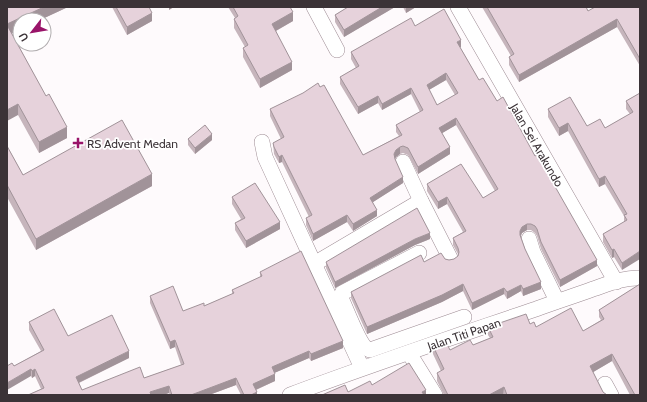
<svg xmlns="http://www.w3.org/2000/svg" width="647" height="402" viewBox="0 0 647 402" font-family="Cabin,sans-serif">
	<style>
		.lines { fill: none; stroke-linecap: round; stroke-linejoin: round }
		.street-casing { stroke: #9e8c94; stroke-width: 16 }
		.street { stroke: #fff; stroke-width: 15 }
		.wall { fill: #c6b5bc; fill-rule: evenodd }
		.shaded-wall { fill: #a19399 }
		.building { fill: #e6d2db; stroke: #a19399; fill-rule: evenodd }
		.poi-dot { fill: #991469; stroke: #fff; stroke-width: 1.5 }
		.labels { text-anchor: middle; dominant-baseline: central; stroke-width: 3.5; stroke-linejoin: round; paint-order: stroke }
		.poi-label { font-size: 12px; fill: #3b3337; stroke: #fff; text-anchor: start }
		.street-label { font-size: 12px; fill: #3b3337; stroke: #fff }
	</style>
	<rect width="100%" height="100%" fill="#fefafc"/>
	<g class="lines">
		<!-- street casing -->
		<g class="street-casing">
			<g id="street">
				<path d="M 314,7 L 337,50"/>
				<path d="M 458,7 L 616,282"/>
				<path d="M 262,142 L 265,157 L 362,368"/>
				<path d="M 403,162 L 421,201 L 450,258"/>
				<path d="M 529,239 L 533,252 L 557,301"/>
				<path d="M 419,253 L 342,293 L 341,298 C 346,308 360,348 370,350 L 464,317"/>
				<path d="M 314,264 L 421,201"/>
				<path d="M 409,353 L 435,395"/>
				<path d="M 605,384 L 611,395"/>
				<path d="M 290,395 C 372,364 454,337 536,309 C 555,302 574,296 593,289 C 608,284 625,277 640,278"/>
			</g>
		</g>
		<!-- street -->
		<use href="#street" class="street"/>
	</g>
	<!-- wall -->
	<g class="wall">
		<path d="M 7,7 L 68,7 L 40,20 L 20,20 L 20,29 L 12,33 L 67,138 L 39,153 L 18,115 Z"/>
		<path d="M 112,7 L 149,7 L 152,21 L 127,35 Z"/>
		<path d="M 228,7 L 290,7 L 293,21 L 276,31 L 292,70 L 260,88 L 243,57 L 243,48 L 245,47 L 234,28 L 234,19 L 235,18 Z"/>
		<path d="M 348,7 L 395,7 L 344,37 L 335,22 L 335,15 Z"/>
		<path d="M 403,7 L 416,7 L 406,13 Z"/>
		<path d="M 482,7 L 586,7 L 588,11 L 640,7 L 640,66 L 617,27 L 519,82 L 509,65 L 509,57 L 511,56 Z"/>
		<path d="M 415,26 L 461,47 L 460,47 L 479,80 L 597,266 L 560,287 L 541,249 L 537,236 L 535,233 L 531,230 L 527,230 L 522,233 L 521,236 L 525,249 L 541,289 L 523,296 L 521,291 L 507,299 L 504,294 L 472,310 L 463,291 L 442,302 L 367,334 L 351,298 L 351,292 L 424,262 L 445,259 L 449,260 L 454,259 L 458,256 L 458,254 L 453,245 L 453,238 L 463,232 L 447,204 L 438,209 L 427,191 L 427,184 L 483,198 L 495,191 L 456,125 L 442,133 L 450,154 L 418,174 L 408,155 L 403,153 L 400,154 L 396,157 L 395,159 L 403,183 L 373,202 L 377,216 L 353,231 L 347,222 L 313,241 L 306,225 L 306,218 L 309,217 L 282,162 L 279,163 L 274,154 L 273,143 L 281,139 L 270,116 L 270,109 L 363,155 L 399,136 L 396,132 L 396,125 L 420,112 L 411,94 L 382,110 L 378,103 L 358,114 L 340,84 L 340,77 L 356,68 L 351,59 L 351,52 ZM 446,80 L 455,95 L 437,105 L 429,90 Z"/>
		<path d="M 640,93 L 622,270 L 614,257 L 612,258 L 603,242 L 603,234 L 624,222 L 624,216 L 605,184 L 599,187 L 568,131 L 559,136 L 548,117 L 548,109 L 587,126 L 605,128 L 630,114 L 626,109 L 626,101 Z"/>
		<path d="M 188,139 L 212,140 L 195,154 L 188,145 Z"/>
		<path d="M 7,146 L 23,175 L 152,186 L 36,250 L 7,197 Z"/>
		<path d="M 232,197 L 280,229 L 246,248 L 235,230 L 235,223 L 241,219 L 232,204 Z"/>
		<path d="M 430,239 L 415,245 L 335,288 L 326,268 L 326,262 Z"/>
		<path d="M 260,272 L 343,348 L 311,361 L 309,358 L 274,373 L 275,381 L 256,390 L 257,395 L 241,395 L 236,385 L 209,395 L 170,395 L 169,393 L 163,395 L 28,395 L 41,389 L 35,376 L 32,378 L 31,376 L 14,366 L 41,351 L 29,330 L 29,322 L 68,336 L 129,358 L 79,383 L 82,390 L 144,378 L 181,365 L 175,347 L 170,349 L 150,303 L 150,296 L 183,311 L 204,306 L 232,294 L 232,290 L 260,277 Z"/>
		<path d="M 640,284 L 640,395 L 630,395 L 612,361 L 593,372 L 603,392 L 607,395 L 444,395 L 437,381 L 437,373 L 441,371 L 433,354 L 433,346 L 450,350 L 473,345 L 490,338 L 488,335 L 488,327 L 530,324 L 536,327 L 583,331 L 601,320 L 599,317 L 599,310 Z"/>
	</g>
	<!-- shaded-wall -->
	<g class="shaded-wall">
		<path d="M 44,7 L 68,7 L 40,20 L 20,20 L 20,29 L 7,36 L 7,24 Z"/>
		<path d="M 169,7 L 174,7 L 169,10 Z"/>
		<path d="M 382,7 L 395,7 L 344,37 L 344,30 Z"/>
		<path d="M 406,7 L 416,7 L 406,13 Z"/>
		<path d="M 293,12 L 293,21 L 272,33 L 272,24 Z"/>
		<path d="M 152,13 L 152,21 L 127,35 L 127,27 Z"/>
		<path d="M 617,19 L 617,27 L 519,82 L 519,75 Z"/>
		<path d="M 461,40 L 461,47 L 457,49 L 457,42 Z"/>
		<path d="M 292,62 L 292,70 L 260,88 L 260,79 Z"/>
		<path d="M 446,73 L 446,80 L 427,91 L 427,85 Z"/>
		<path d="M 411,88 L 411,94 L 382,110 L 382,104 Z"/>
		<path d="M 378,96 L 378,103 L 358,114 L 358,107 Z"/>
		<path d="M 18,104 L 18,115 L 7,121 L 7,110 Z"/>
		<path d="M 456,118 L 456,125 L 439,135 L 439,128 Z"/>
		<path d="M 568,123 L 568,131 L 559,136 L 559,128 Z"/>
		<path d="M 67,127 L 67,138 L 39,153 L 39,142 Z"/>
		<path d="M 212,134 L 212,140 L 195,154 L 195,148 Z"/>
		<path d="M 400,147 L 400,154 L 396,157 L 394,161 L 394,154 L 396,150 Z"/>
		<path d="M 450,147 L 450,154 L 418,174 L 418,167 Z"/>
		<path d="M 282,155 L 282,162 L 279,163 L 279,157 Z"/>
		<path d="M 152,174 L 152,186 L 36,250 L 36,239 Z"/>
		<path d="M 605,176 L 605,184 L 599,187 L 599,179 Z"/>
		<path d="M 403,177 L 403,183 L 370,204 L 370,198 Z"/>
		<path d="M 447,197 L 447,204 L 438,209 L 438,202 Z"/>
		<path d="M 377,210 L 377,216 L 353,231 L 353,224 Z"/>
		<path d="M 347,215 L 347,222 L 313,241 L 313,234 Z"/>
		<path d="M 280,222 L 280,229 L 246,248 L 246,241 Z"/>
		<path d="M 527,224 L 527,230 L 522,233 L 520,237 L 520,231 L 522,227 Z"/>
		<path d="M 430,233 L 430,239 L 415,245 L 335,288 L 335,282 L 415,239 Z"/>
		<path d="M 614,249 L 614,257 L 612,258 L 612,250 Z"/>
		<path d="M 640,251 L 640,259 L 622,270 L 622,263 Z"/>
		<path d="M 597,260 L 597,266 L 560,287 L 560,280 Z"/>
		<path d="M 541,282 L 541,289 L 523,296 L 523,289 Z"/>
		<path d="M 463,284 L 463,291 L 442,302 L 367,334 L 367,327 Z"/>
		<path d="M 521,285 L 521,291 L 507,299 L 507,292 Z"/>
		<path d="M 504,288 L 504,294 L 472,310 L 472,303 Z"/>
		<path d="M 175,340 L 175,347 L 170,349 L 170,342 Z"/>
		<path d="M 343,341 L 343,348 L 311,361 L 311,354 Z"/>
		<path d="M 129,351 L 129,358 L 76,384 L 76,377 Z"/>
		<path d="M 309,351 L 309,358 L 272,374 L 272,367 Z"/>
		<path d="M 612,354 L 612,361 L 590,374 L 590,366 Z"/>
		<path d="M 31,369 L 31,376 L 7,390 L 7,383 Z"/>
		<path d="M 35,369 L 35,376 L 32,378 L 32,371 Z"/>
		<path d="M 275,374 L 275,381 L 253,391 L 253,384 Z"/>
		<path d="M 236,378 L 236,385 L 209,395 L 191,395 Z"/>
		<path d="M 169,386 L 169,393 L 163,395 L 150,395 L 150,392 Z"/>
		<path d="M 504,387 L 503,395 L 489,395 Z"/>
		<path d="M 426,390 L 426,395 L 422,395 L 422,392 Z"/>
		<path d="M 257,392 L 257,395 L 251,395 Z"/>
	</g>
	<!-- building -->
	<g class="building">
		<path d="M 7,7 L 44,7 L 7,24 Z"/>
		<path d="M 116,7 L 149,7 L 152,13 L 127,27 Z"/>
		<path d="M 233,7 L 290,7 L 293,12 L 272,24 L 292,62 L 260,79 L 243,48 L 248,45 L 234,19 L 238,16 Z"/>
		<path d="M 348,7 L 382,7 L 344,30 L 335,15 Z"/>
		<path d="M 487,7 L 586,7 L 588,11 L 595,7 L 640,7 L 640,59 L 617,19 L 519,75 L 509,57 L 514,54 Z"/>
		<path d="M 444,9 L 461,40 L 457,42 L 479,80 L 483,78 L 497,101 L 503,97 L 535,156 L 537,155 L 597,260 L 560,280 L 541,242 L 537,229 L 535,226 L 531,224 L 527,224 L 522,227 L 520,231 L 520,235 L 525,249 L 541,282 L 523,289 L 521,285 L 507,292 L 504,288 L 472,303 L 463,284 L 442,295 L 367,327 L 351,292 L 421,255 L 424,262 L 441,253 L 445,259 L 449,260 L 454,259 L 458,256 L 459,252 L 458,248 L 453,238 L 466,231 L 447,197 L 438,202 L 427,184 L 461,164 L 483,198 L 498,189 L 456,118 L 439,128 L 450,147 L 418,167 L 408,148 L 403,146 L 400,147 L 396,150 L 394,154 L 395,159 L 403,177 L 370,198 L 377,210 L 353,224 L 347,215 L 313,234 L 306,218 L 312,215 L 282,155 L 279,157 L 274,147 L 273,143 L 284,137 L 270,109 L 303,93 L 318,83 L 320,87 L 324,85 L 363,155 L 402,135 L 396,125 L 423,110 L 411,88 L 382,104 L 378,96 L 358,107 L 340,77 L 359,66 L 351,52 L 411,18 L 415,26 ZM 446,73 L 458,93 L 437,105 L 427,85 Z"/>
		<path d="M 7,25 L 46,96 L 49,94 L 67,127 L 39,142 L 18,104 L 7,110 Z"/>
		<path d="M 640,93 L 640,251 L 622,263 L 614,249 L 612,250 L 603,234 L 627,220 L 624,215 L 627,214 L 605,176 L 599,179 L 568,123 L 559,128 L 548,109 L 570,97 L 587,126 L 600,119 L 605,128 L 633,112 L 626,101 Z"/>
		<path d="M 122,120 L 152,174 L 36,239 L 7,185 L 7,146 L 23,175 Z"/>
		<path d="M 205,125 L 212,134 L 195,148 L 188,139 Z"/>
		<path d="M 255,183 L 280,222 L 246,241 L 235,223 L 245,218 L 232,197 Z"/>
		<path d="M 417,208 L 430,233 L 415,239 L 335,282 L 326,262 Z"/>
		<path d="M 301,251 L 343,341 L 311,354 L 309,351 L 272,367 L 275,374 L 253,384 L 257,392 L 251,395 L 244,395 L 236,378 L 191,395 L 172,395 L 169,386 L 150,392 L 151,395 L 28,395 L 44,388 L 35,369 L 32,371 L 31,369 L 7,383 L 7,366 L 12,363 L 14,366 L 44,350 L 29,322 L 54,309 L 68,336 L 112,315 L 129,351 L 76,377 L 82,390 L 140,367 L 144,378 L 184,364 L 175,340 L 170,342 L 150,296 L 173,286 L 183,311 L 204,303 L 204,306 L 234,293 L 232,290 L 262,276 L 260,272 Z"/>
		<path d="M 640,284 L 640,395 L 635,395 L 612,354 L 590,366 L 603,392 L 607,395 L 507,395 L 504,387 L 489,395 L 448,395 L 437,373 L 444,369 L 433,346 L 446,342 L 450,350 L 470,340 L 473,345 L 493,337 L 488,327 L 526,314 L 530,324 L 534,322 L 536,327 L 571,308 L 583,331 L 604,319 L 599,310 Z"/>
		<path d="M 409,363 L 426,390 L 422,392 L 424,395 L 322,395 L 345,385 L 348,392 L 370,381 L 372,385 Z"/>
	</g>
	<!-- markers -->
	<path class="poi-dot" d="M76 137h4v4h4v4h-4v4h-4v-4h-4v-4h4z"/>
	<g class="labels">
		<!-- poi labels -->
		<g class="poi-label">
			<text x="87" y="143">RS Advent Medan</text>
		</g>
		<!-- street labels -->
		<g class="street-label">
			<text transform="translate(537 145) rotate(60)">Jalan Sei Arakundo</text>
			<text transform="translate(464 334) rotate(-19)">Jalan Titi Papan</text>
		</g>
	</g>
	<!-- border -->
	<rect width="647" height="402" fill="none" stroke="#3b3337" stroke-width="16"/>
	<!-- north arrow -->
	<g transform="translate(32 32) rotate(239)"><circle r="19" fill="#ffffff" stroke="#b1adaf"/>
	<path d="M0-3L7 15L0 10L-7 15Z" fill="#991469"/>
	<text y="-6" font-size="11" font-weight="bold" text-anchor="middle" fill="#3b3337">U</text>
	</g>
</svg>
